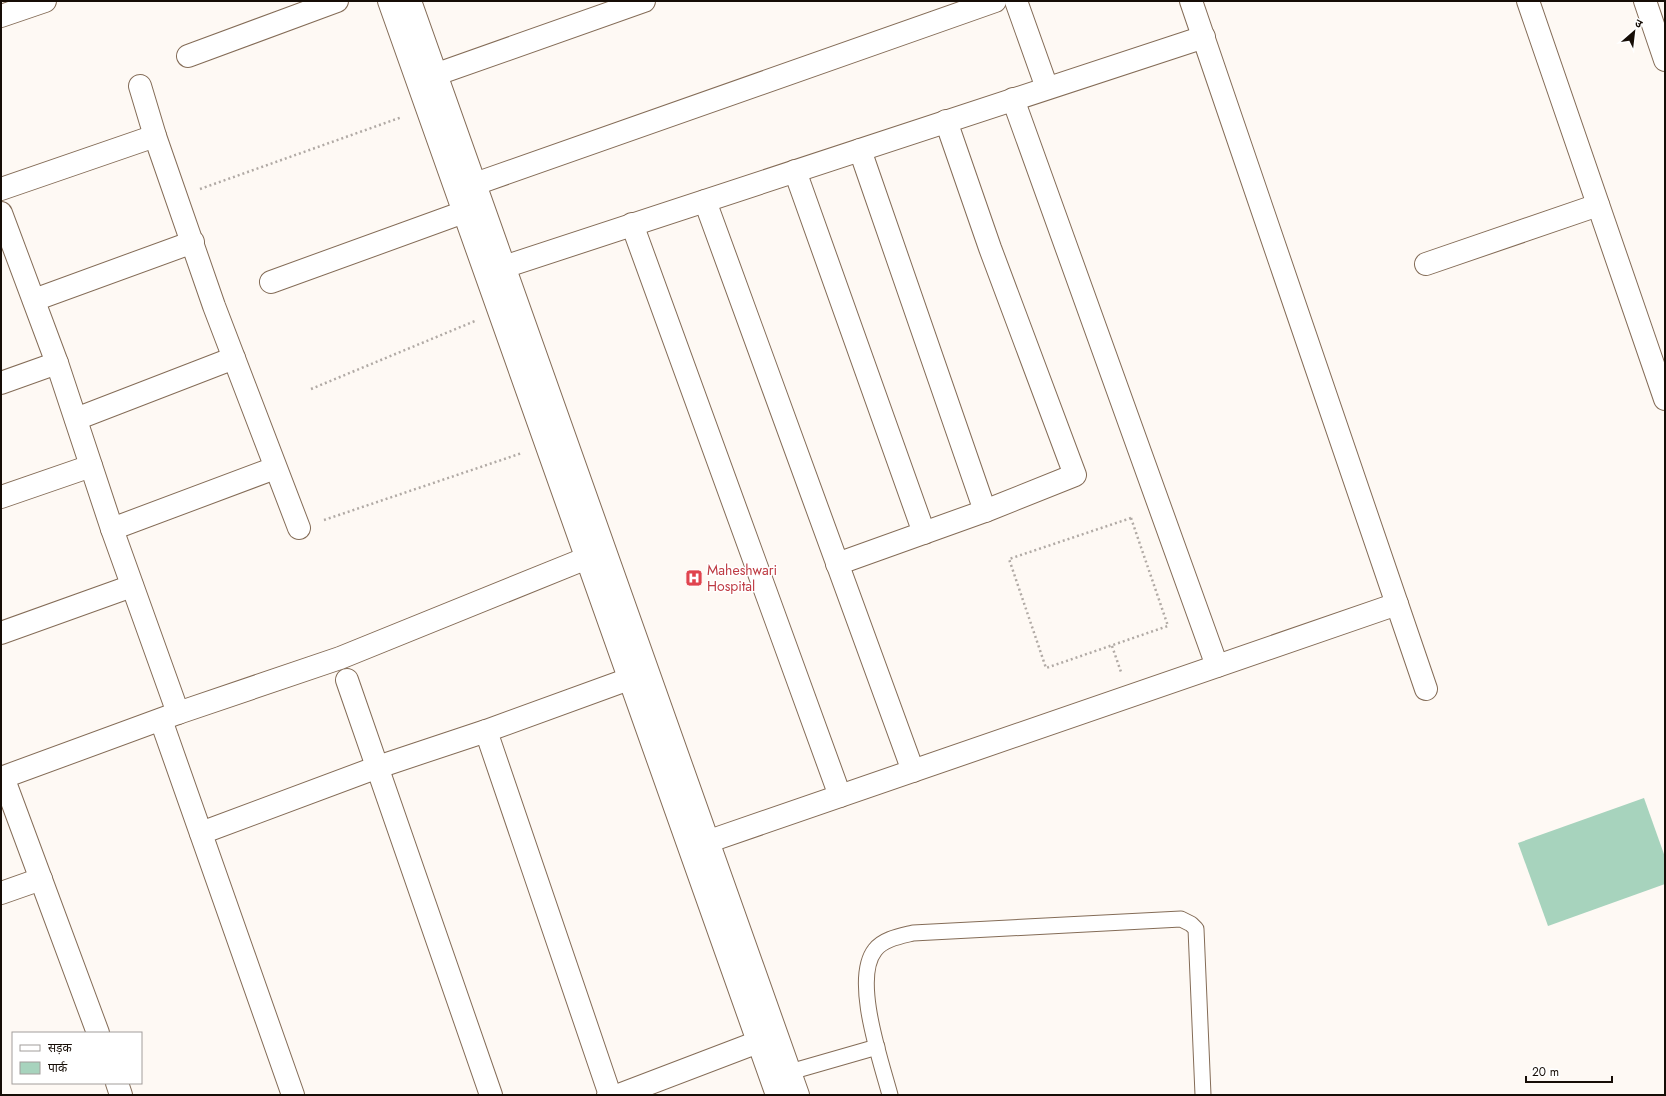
<svg xmlns="http://www.w3.org/2000/svg" width="1666" height="1096" viewBox="0 0 1666 1096" font-family="Jost,'Noto Sans Devanagari',sans-serif">
	<style>
		.green { fill: #a7d3bd }
		.lines { fill: none; stroke-linecap: round; stroke-linejoin: round }
		.lane-casing { stroke: #846c57; stroke-width: 17 }
		.street-casing { stroke: #846c57; stroke-width: 24 }
		.path { stroke: #b1aaa5; stroke-width: 2.5; stroke-dasharray: 2 3; stroke-linecap: butt }
		.lane { stroke: #fff; stroke-width: 15 }
		.street { stroke: #fff; stroke-width: 22 }
		.labels { text-anchor: middle; dominant-baseline: central; stroke-width: 3; stroke-linejoin: round; paint-order: stroke }
		.health-label { font-size: 14px; fill: #be3a42; stroke: #fff; text-anchor: start }
	</style>
	<rect width="100%" height="100%" fill="#fef9f4"/>
	<!-- green -->
	<path class="green" d="M 1644,798 L 1665,857 L 1665,884 L 1548,926 L 1518,843 Z"/>
	<g class="lines">
		<!-- lane casing -->
		<g class="lane-casing">
			<g id="lane">
				<path d="M 790,1072 L 877,1047"/>
				<path d="M 890,1095 C 881,1061 852,979 875,950 C 883,939 901,936 913,933 L 1181,919 L 1191,924 L 1196,929 L 1203,1095"/>
			</g>
		</g>
		<!-- street casing -->
		<g class="street-casing">
			<g id="street">
				<path d="M 389,1 L 777,1095"/>
				<path d="M 410,1 L 798,1095"/>
				<path d="M 1016,1 L 1047,88"/>
				<path d="M 1191,1 L 1426,689"/>
				<path d="M 1528,1 L 1665,399"/>
				<path d="M 1645,1 L 1665,60"/>
				<path d="M 1,16 L 45,1"/>
				<path d="M 188,56 L 337,1"/>
				<path d="M 423,79 L 644,1"/>
				<path d="M 140,86 L 155,136 L 214,306 L 299,528"/>
				<path d="M 1013,99 L 1217,666"/>
				<path d="M 860,150 L 985,511"/>
				<path d="M 795,171 L 924,533"/>
				<path d="M 475,184 L 995,1"/>
				<path d="M 1,189 L 155,136"/>
				<path d="M 705,201 L 913,771"/>
				<path d="M 1,213 L 57,363 L 112,529 L 178,713"/>
				<path d="M 632,224 L 840,796"/>
				<path d="M 1426,264 L 1598,205"/>
				<path d="M 504,267 L 1204,37"/>
				<path d="M 271,282 L 464,212"/>
				<path d="M 34,300 L 193,242"/>
				<path d="M 1,383 L 57,363"/>
				<path d="M 76,419 L 234,358"/>
				<path d="M 1,497 L 91,466"/>
				<path d="M 112,529 L 275,468"/>
				<path d="M 837,564 L 985,511 L 1075,475 L 990,248 L 946,121"/>
				<path d="M 1,633 L 132,586"/>
				<path d="M 347,680 L 491,1095"/>
				<path d="M 161,720 L 293,1095"/>
				<path d="M 486,731 L 609,1092 L 608,1095"/>
				<path d="M 3,777 L 98,1033"/>
				<path d="M 1,778 L 178,713 L 340,658 L 587,558"/>
				<path d="M 201,833 L 378,767 L 486,731 L 629,679"/>
				<path d="M 695,846 L 1397,604"/>
				<path d="M 1,893 L 41,879"/>
				<path d="M 117,1083 L 121,1095"/>
				<path d="M 619,1095 L 758,1042"/>
			</g>
		</g>
		<!-- path -->
		<g class="path">
			<path d="M 200,189 L 402,117"/>
			<path d="M 311,389 L 475,321"/>
			<path d="M 1131,518 L 1168,626 L 1046,668 L 1009,559 Z"/>
			<path d="M 324,520 L 522,453"/>
			<path d="M 1112,646 L 1121,672"/>
		</g>
		<!-- lane -->
		<use href="#lane" class="lane"/>
		<!-- street -->
		<use href="#street" class="street"/>
	</g>
	<!-- icons -->
	<defs>
		<g id="hospital-square" transform="scale(0.9)"><rect x="-9" y="-9" width="18" height="18" rx="4" fill="#e0444e" stroke="#fff"/><path d="M-5-5h3v3.5h4V-5h3V5h-3V1.5h-4V5h-3Z" fill="#fff"/></g>
	</defs>
	<g fill-rule="evenodd">
		<use href="#hospital-square" x="694" y="578"/>
	</g>
	<g class="labels">
		<!-- health labels -->
		<g class="health-label">
			<text x="707" y="570">Maheshwari<tspan x="707" dy="16">Hospital</tspan></text>
		</g>
	</g>
	<!-- border -->
	<rect width="1666" height="1096" fill="none" stroke="#160d06" stroke-width="4"/>
	<!-- legend -->
	<rect x="12" y="1032" width="130" height="52" fill="#ffffff" stroke="#a29e9b"/>
	<rect x="20" y="1045" width="20" height="6" fill="#ffffff" stroke="#a29e9b"/>
	<text x="48" y="1052" font-size="12" fill="#160d06">सड़क</text>
	<rect x="20" y="1062" width="20" height="12" fill="#a7d3bd" stroke="#a29e9b"/>
	<text x="48" y="1072" font-size="12" fill="#160d06">पार्क</text>
	<!-- north arrow -->
	<g transform="translate(1634 32) rotate(28)" stroke="#ffffff" stroke-width="3" paint-order="stroke">
	<path d="M0-3L7 15L0 10L-7 15Z" fill="#160d06"/>
	<text y="-6" font-size="11" font-weight="bold" text-anchor="middle" fill="#160d06">उ</text>
	</g>
	<!-- scale -->
	<path d="M1526 1076v6h86v-6" fill="none" stroke="#160d06" stroke-width="2"/>
	<text x="1532" y="1076" font-size="12" fill="#160d06" stroke="#ffffff" stroke-width="3" paint-order="stroke">20 m</text>
</svg>
